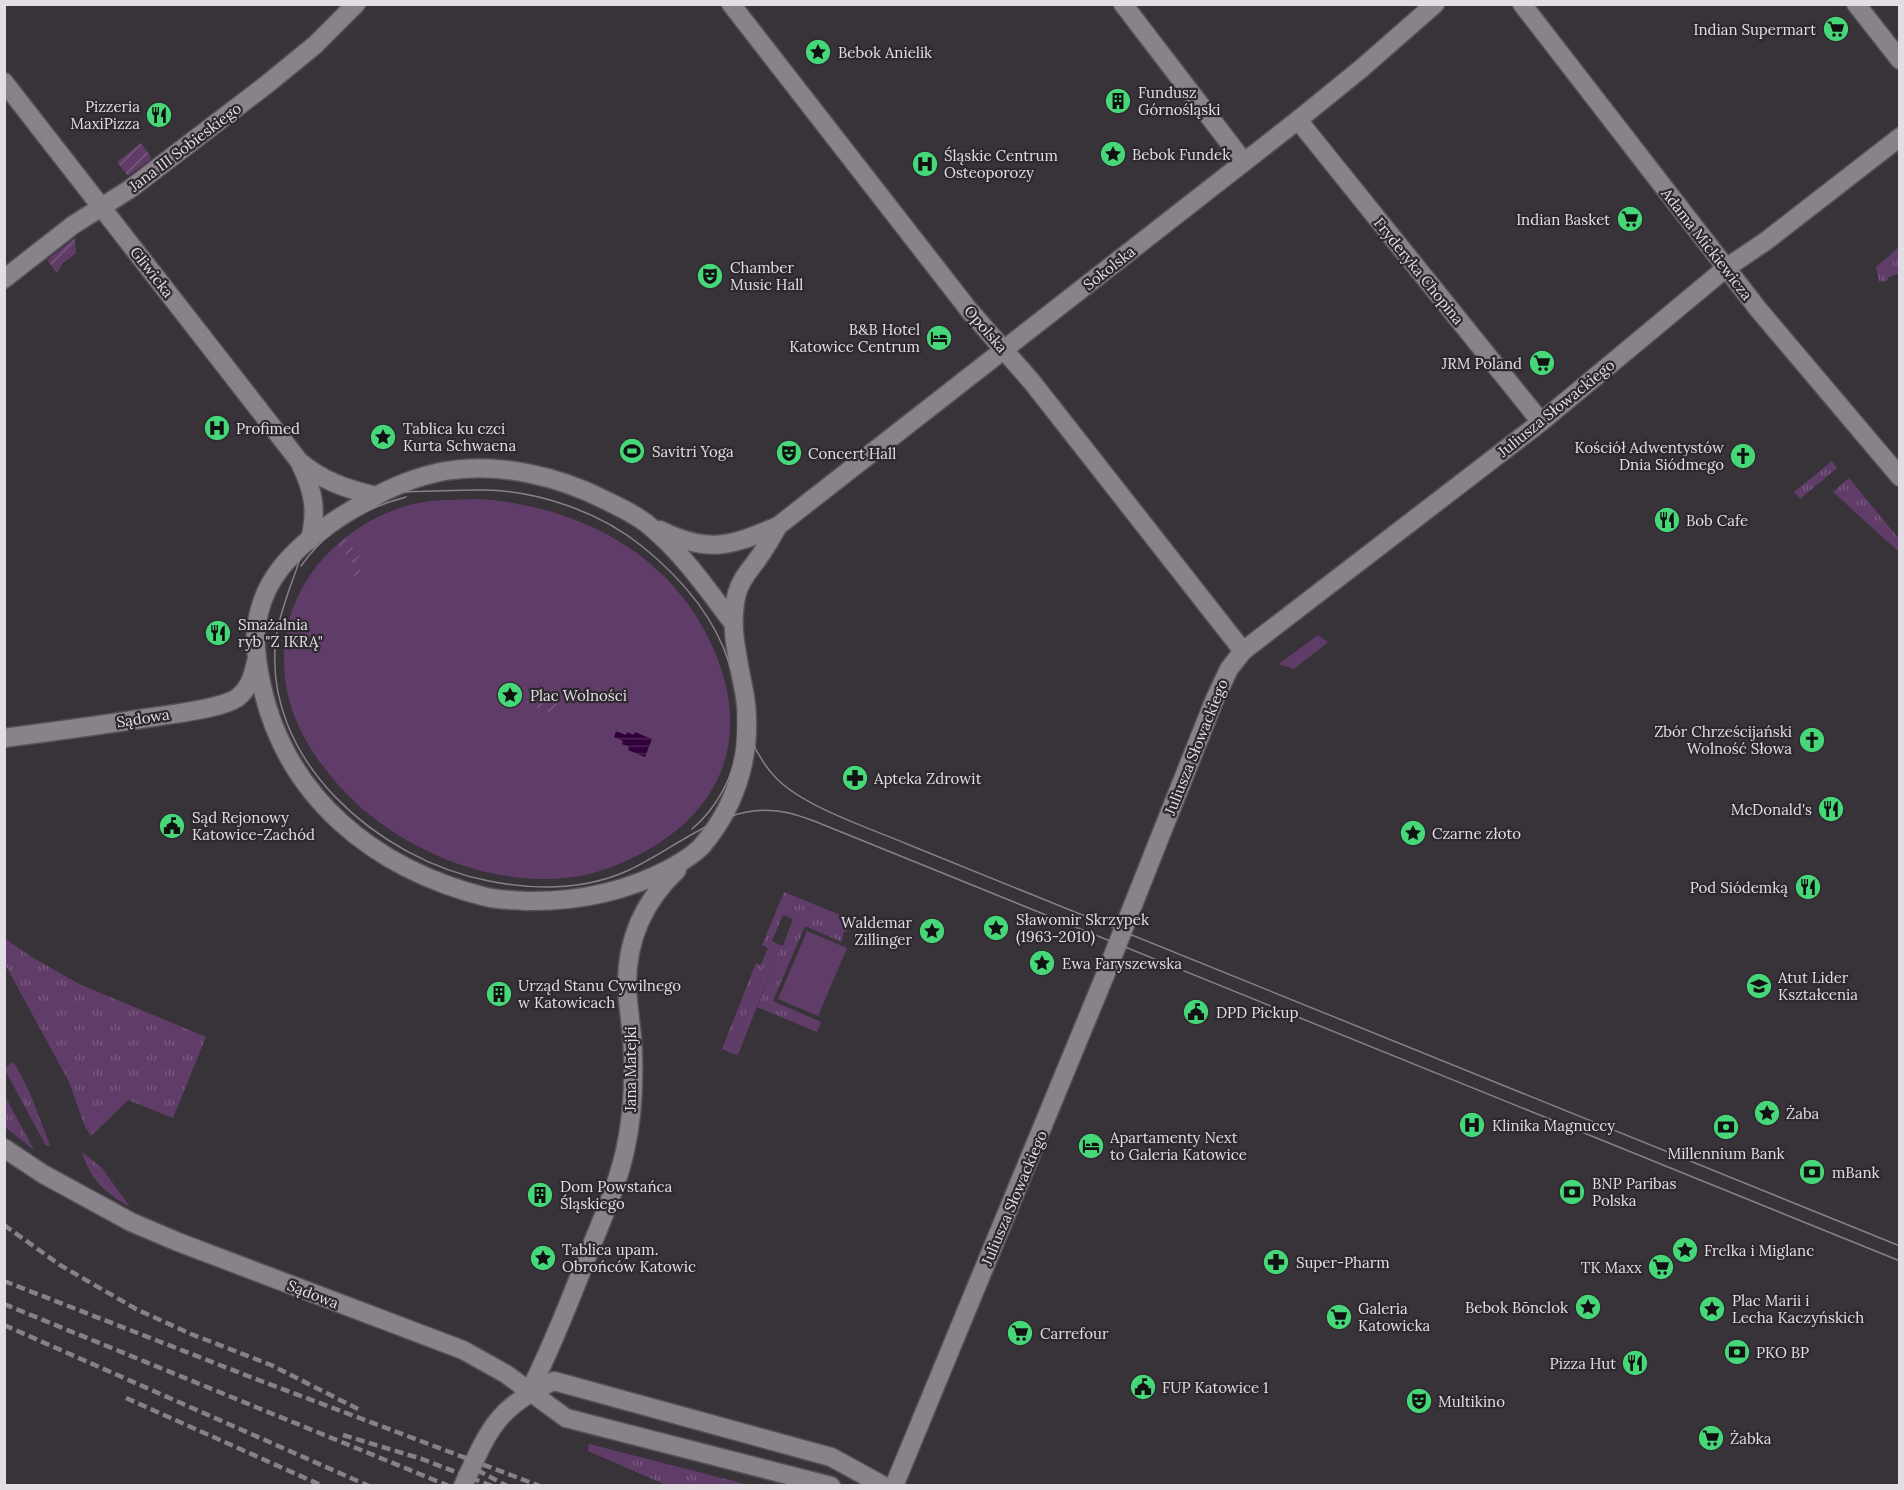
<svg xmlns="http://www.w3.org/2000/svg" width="1904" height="1490" viewBox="0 0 1904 1490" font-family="Lora,serif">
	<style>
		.grass { fill: url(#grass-tufts) }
		.park { fill: #603d68 }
		.garden { fill: url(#garden-furrows) }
		.water { fill: url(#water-rules) }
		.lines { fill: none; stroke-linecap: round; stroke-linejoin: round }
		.street-casing { stroke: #565157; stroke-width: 21 }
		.secondary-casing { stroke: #565157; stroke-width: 21 }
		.street { stroke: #89828b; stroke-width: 18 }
		.secondary { stroke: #89828b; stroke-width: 18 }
		.tram { stroke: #868187; stroke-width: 1.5 }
		.rail { stroke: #868187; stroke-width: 4.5; stroke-dasharray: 9 4.5; stroke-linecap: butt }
		.labels { text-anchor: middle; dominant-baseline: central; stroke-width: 4.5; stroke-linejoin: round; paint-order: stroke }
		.poi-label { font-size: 15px; fill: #e2dee3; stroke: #2e282f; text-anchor: start }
		.street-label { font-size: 15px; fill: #e2dee3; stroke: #2e282f }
	</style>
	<defs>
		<pattern id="grass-tufts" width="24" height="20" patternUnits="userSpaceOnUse" patternTransform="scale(1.5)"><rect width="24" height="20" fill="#603d68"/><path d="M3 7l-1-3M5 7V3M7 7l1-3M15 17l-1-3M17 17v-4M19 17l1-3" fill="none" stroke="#76597d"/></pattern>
		<pattern id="garden-furrows" width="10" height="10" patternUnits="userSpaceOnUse" patternTransform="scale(1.5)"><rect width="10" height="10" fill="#603d68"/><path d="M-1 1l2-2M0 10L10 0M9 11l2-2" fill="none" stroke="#76597d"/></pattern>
		<pattern id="water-rules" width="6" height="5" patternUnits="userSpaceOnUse" patternTransform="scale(1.5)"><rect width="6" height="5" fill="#30003b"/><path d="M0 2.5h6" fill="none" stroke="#4e2557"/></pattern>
	</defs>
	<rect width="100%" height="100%" fill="#383239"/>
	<!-- grass -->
	<g class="grass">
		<path d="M 1899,247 L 1898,274 L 1889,277 L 1886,282 L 1879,281 L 1876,267 Z"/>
		<path d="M 1832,461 L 1837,468 L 1800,499 L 1794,492 Z"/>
		<path d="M 1849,478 L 1899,539 L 1899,552 L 1833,492 Z"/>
		<path d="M 1318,635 L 1328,642 L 1294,669 L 1279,664 Z"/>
		<path d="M 784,892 L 850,919 L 847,931 L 843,933 L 842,942 L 805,926 L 773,1001 L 821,1022 L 817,1032 L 757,1007 L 781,945 L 783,946 L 793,919 L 783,915 L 772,941 L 774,942 L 731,1053 L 722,1049 L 756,963 L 761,965 L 768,948 L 762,945 Z"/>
		<path d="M 4,938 L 32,957 L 79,984 L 206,1037 L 173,1118 L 128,1100 L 91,1136 L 85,1127 L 69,1082 L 5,964 Z"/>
		<path d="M 12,1062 L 15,1064 L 29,1091 L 50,1145 L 46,1146 L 6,1072 L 6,1068 Z"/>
		<path d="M 4,1094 L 34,1150 L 5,1127 Z"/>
		<path d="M 82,1152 L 102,1168 L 130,1207 C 106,1194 90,1180 82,1152 Z"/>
		<path d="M 589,1444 L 749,1485 L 666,1485 L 588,1451 Z"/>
	</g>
	<!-- park -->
	<g class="park">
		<path d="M 478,499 C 561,504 647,540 694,613 C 750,700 745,792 651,848 C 630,860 608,870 585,875 C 495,893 391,848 334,780 C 304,745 283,704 284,657 C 285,582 343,522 413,504 C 434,499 457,500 478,499 Z"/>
		<path d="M 807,931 L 847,948 L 818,1016 L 778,999 Z"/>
		<path d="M 774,942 L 781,945 L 738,1055 L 731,1053 Z"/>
	</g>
	<!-- garden -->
	<g class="garden">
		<path d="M 141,143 L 150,155 L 151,159 L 128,176 L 117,162 Z"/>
		<path d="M 75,238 L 76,253 L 62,264 L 57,273 L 47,260 Z"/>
		<path d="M 345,538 L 362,559 L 358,581 L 354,580 L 354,565 L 338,544 Z"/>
		<path d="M 528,691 L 558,704 L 554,714 L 524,702 Z"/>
	</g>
	<!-- water -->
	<path class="water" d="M 616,731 L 626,735 L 627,732 L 634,735 L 635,732 L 652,739 L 645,757 L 628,750 L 629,747 L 622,744 L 623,741 L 614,737 Z"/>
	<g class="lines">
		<!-- street casing -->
		<g class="street-casing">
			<g id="street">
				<path d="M 731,4 L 969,310 L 1032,382 L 1243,651"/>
				<path d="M 1123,4 L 1244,162"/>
				<path d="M 1522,4 L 1758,309 L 1900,477"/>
				<path d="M 1856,4 L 1900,60"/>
				<path d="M 1298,120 L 1541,422"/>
				<path d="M 4,279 L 73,225 L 130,189 L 266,85 L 315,45 L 356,4"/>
				<path d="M 894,1486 L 1106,973 L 1214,701 L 1229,669 L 1243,651 L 1541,422 L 1726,268 L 1766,241 L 1900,137"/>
			</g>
		</g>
		<!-- secondary casing -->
		<g class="secondary-casing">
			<g id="secondary">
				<path d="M 4,82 L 299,461 C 322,481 347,489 376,496"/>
				<path d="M 301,465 C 314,492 317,511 310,540"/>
				<path d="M 660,530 C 709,554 730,546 778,526 L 1298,120 L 1362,68 L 1435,4"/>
				<path d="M 733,623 C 708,590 684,555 652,528 C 639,516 621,508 605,500 C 558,476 498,462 445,471 C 418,476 389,488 365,502 C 328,523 286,551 267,590 C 252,622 254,649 261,682 C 285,798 375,869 486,897 C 499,900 512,900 525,901 C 576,902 623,893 669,869 C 681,862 691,857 701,847 C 740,802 755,743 743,686 C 737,654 729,625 737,593 C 741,579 749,571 757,560 C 765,549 772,537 778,526"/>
				<path d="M 4,738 C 57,731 108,724 160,716 C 180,713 222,708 237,698 C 249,689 253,676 256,662"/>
				<path d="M 4,1148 L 43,1174 L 131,1222 L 178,1242 L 463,1350 L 506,1374 L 566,1418 L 831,1486"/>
				<path d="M 529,1392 C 552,1347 570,1301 588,1254 C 602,1220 617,1186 625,1151 C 632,1120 634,1088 633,1056 C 633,1033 628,1010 627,988 C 626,941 643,902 677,870"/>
				<path d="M 463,1486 C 488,1431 496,1407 554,1381 L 831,1457 L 884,1486"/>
			</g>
		</g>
		<!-- street -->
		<use href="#street" class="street"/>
		<!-- secondary -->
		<use href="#secondary" class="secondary"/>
		<!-- tram -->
		<g class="tram">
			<path d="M 4,74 C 70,158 135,241 200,325 C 222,354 244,383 267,411 C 288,437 307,466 339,480 C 386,499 435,489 484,490 C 539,491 600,512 643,547 C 681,578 714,615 729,663 C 742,704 745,747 777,779 C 805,807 869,828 907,844 L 1900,1246"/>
			<path d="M 4,92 L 285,453 C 317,504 309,537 289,590 C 284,606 278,621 276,638 C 261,760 379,860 489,881 C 534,890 584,890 627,871 C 679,848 726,798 789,813 C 797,815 806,818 814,821 L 1900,1261"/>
			<path d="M 301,566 C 327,529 364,508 406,497"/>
			<path d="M 692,829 C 715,810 734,777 737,747 C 738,736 738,724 738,713"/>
		</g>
		<!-- rail -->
		<g class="rail">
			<path d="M 4,1225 L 60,1265 L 136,1309 L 191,1334 L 271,1365 L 362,1411"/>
			<path d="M 4,1281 L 248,1376 L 540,1486"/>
			<path d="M 4,1304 L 449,1486"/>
			<path d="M 4,1325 L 369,1486"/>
			<path d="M 126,1398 L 323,1486"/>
			<path d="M 343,1435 L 422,1459 L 492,1486"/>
			<path d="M 477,1470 L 507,1486"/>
		</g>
	</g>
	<!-- icons -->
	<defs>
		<g id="supermarket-disc" transform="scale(1.35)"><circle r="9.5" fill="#46d779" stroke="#2e282f"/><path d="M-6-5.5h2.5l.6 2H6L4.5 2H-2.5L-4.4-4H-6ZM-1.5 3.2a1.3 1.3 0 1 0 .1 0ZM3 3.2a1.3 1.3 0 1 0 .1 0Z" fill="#111"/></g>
		<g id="sight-disc" transform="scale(1.35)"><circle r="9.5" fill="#46d779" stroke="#2e282f"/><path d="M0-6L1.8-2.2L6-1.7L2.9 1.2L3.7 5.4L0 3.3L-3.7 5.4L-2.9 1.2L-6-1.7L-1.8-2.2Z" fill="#111"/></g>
		<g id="building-disc" transform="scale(1.35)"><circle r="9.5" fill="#46d779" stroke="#2e282f"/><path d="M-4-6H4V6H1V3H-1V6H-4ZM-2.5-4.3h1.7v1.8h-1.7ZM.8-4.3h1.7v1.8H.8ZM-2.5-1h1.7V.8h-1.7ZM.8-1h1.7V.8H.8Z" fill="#111"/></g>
		<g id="restaurant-disc" transform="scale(1.35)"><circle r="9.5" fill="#46d779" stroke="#2e282f"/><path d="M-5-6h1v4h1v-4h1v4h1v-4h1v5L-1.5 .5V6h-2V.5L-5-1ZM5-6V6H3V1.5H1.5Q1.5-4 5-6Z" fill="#111"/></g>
		<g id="hospital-disc" transform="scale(1.35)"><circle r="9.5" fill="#46d779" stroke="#2e282f"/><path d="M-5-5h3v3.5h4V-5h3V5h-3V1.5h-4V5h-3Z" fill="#111"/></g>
		<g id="theatre-disc" transform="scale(1.35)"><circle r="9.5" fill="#46d779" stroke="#2e282f"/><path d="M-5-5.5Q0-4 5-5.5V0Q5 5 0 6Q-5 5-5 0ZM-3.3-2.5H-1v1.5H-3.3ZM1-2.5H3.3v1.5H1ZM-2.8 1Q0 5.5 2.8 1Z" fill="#111"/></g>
		<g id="hotel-disc" transform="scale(1.35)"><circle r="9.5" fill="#46d779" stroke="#2e282f"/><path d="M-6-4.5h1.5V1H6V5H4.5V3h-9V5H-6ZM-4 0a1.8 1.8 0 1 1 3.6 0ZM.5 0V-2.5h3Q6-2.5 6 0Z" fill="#111"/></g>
		<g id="stadium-disc" transform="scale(1.35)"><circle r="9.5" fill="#46d779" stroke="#2e282f"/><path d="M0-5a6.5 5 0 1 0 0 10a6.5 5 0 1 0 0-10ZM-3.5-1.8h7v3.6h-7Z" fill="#111"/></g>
		<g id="church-disc" transform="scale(1.35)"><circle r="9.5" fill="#46d779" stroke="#2e282f"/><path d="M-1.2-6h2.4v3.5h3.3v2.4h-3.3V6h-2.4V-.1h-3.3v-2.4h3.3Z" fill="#111"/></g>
		<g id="pharmacy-disc" transform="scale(1.35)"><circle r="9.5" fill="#46d779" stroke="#2e282f"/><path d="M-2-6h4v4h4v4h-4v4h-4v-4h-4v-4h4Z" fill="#111"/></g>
		<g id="civic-disc" transform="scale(1.35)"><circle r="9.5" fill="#46d779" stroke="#2e282f"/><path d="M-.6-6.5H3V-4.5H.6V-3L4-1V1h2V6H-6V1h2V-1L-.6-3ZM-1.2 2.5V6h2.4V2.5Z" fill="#111"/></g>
		<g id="university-disc" transform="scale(1.35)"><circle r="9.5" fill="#46d779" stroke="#2e282f"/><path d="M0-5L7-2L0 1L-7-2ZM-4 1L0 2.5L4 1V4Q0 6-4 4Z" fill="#111"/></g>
		<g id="bank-disc" transform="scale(1.35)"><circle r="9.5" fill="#46d779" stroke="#2e282f"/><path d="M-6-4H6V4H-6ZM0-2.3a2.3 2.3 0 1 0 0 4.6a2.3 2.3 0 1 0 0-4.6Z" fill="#111"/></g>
	</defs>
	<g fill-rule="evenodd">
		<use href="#supermarket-disc" x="1836" y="29"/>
		<use href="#sight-disc" x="818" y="52"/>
		<use href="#building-disc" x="1118" y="101"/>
		<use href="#restaurant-disc" x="159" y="115"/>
		<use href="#sight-disc" x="1113" y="154"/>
		<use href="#hospital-disc" x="925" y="164"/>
		<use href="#supermarket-disc" x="1630" y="219"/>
		<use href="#theatre-disc" x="710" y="276"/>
		<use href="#hotel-disc" x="939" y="338"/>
		<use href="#supermarket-disc" x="1542" y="363"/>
		<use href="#hospital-disc" x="217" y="428"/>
		<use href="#sight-disc" x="383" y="437"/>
		<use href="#stadium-disc" x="632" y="451"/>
		<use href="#theatre-disc" x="789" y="453"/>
		<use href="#church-disc" x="1743" y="456"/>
		<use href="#restaurant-disc" x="1667" y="520"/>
		<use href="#restaurant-disc" x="218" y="633"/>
		<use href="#sight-disc" x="510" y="695"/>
		<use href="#church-disc" x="1812" y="740"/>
		<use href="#pharmacy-disc" x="855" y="778"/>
		<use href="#restaurant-disc" x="1831" y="809"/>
		<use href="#civic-disc" x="172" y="826"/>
		<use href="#sight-disc" x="1413" y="833"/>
		<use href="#restaurant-disc" x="1808" y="887"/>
		<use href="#sight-disc" x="996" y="928"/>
		<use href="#sight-disc" x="932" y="931"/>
		<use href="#sight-disc" x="1042" y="963"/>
		<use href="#university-disc" x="1759" y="986"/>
		<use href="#building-disc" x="499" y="994"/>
		<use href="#civic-disc" x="1196" y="1012"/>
		<use href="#sight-disc" x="1767" y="1113"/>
		<use href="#hospital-disc" x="1472" y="1125"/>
		<use href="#bank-disc" x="1726" y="1127"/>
		<use href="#hotel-disc" x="1091" y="1146"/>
		<use href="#bank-disc" x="1812" y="1172"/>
		<use href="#bank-disc" x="1572" y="1192"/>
		<use href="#building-disc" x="540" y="1195"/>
		<use href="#sight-disc" x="1685" y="1250"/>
		<use href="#sight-disc" x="543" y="1258"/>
		<use href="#pharmacy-disc" x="1276" y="1262"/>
		<use href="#supermarket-disc" x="1661" y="1267"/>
		<use href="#sight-disc" x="1588" y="1307"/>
		<use href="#sight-disc" x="1712" y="1309"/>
		<use href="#supermarket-disc" x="1339" y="1317"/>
		<use href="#supermarket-disc" x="1020" y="1333"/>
		<use href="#bank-disc" x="1737" y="1352"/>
		<use href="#restaurant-disc" x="1635" y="1363"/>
		<use href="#civic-disc" x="1143" y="1387"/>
		<use href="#theatre-disc" x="1419" y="1401"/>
		<use href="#supermarket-disc" x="1711" y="1438"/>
	</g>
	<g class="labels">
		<!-- poi labels -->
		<g class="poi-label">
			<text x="1816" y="29" text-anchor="end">Indian Supermart</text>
			<text x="838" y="52">Bebok Anielik</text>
			<text x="1138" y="92">Fundusz<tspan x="1138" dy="17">Górnośląski</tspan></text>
			<text x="140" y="106" text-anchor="end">Pizzeria<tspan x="140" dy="17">MaxiPizza</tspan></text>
			<text x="1132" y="154">Bebok Fundek</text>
			<text x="944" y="155">Śląskie Centrum<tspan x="944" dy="17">Osteoporozy</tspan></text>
			<text x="1610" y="219" text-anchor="end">Indian Basket</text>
			<text x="730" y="267">Chamber<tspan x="730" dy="17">Music Hall</tspan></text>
			<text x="920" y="329" text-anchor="end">B&amp;B Hotel<tspan x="920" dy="17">Katowice Centrum</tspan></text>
			<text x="1522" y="363" text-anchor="end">JRM Poland</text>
			<text x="236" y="428">Profimed</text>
			<text x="403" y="428">Tablica ku czci<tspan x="403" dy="17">Kurta Schwaena</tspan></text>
			<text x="1724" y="447" text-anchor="end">Kościół Adwentystów<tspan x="1724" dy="17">Dnia Siódmego</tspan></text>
			<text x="652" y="451">Savitri Yoga</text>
			<text x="808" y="453">Concert Hall</text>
			<text x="1686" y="520">Bob Cafe</text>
			<text x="238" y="624">Smażalnia<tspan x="238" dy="17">ryb "Z IKRĄ"</tspan></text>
			<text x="530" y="695">Plac Wolności</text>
			<text x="1792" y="731" text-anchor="end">Zbór Chrześcijański<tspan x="1792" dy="17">Wolność Słowa</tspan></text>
			<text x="874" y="778">Apteka Zdrowit</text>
			<text x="1812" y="809" text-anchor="end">McDonald's</text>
			<text x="192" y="817">Sąd Rejonowy<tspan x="192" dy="17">Katowice-Zachód</tspan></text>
			<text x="1432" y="833">Czarne złoto</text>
			<text x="1788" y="887" text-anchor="end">Pod Siódemką</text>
			<text x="1016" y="919">Sławomir Skrzypek<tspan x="1016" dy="17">(1963-2010)</tspan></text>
			<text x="912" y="922" text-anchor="end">Waldemar<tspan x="912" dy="17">Zillinger</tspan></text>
			<text x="1062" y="963">Ewa Faryszewska</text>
			<text x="1778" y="977">Atut Lider<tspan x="1778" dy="17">Kształcenia</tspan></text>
			<text x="518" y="985">Urząd Stanu Cywilnego<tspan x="518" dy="17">w Katowicach</tspan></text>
			<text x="1216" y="1012">DPD Pickup</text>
			<text x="1786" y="1113">Żaba</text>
			<text x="1492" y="1125">Klinika Magnuccy</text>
			<text x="1110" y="1137">Apartamenty Next<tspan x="1110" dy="17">to Galeria Katowice</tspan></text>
			<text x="1726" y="1153" text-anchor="middle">Millennium Bank</text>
			<text x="1832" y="1172">mBank</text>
			<text x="1592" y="1183">BNP Paribas<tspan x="1592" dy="17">Polska</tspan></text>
			<text x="560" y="1186">Dom Powstańca<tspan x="560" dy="17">Śląskiego</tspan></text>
			<text x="562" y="1249">Tablica upam.<tspan x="562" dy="17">Obrońców Katowic</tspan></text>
			<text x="1704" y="1250">Frelka i Miglanc</text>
			<text x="1296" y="1262">Super-Pharm</text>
			<text x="1642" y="1267" text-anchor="end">TK Maxx</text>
			<text x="1732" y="1300">Plac Marii i<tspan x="1732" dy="17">Lecha Kaczyńskich</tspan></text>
			<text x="1568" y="1307" text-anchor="end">Bebok Bōnclok</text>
			<text x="1358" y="1308">Galeria<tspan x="1358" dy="17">Katowicka</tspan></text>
			<text x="1040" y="1333">Carrefour</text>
			<text x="1756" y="1352">PKO BP</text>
			<text x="1616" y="1363" text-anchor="end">Pizza Hut</text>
			<text x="1162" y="1387">FUP Katowice 1</text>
			<text x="1438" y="1401">Multikino</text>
			<text x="1730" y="1438">Żabka</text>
		</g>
		<!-- street labels -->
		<g class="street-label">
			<text transform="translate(185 147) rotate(-37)">Jana III Sobieskiego</text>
			<text transform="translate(1707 244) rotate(52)">Adama Mickiewicza</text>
			<text transform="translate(1109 268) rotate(-38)">Sokolska</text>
			<text transform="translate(1419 271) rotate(51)">Fryderyka Chopina</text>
			<text transform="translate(152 272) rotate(52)">Gliwicka</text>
			<text transform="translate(986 329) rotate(49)">Opolska</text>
			<text transform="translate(1556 408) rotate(-39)">Juliusza Słowackiego</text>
			<text transform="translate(143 718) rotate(-9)">Sądowa</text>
			<text transform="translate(1196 747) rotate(-68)">Juliusza Słowackiego</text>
			<text transform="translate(630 1069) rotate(-90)">Jana Matejki</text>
			<text transform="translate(1014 1198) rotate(-67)">Juliusza Słowackiego</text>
			<text transform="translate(313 1294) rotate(21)">Sądowa</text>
		</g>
	</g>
	<!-- border -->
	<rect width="1904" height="1490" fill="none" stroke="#e2dee3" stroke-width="12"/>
</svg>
